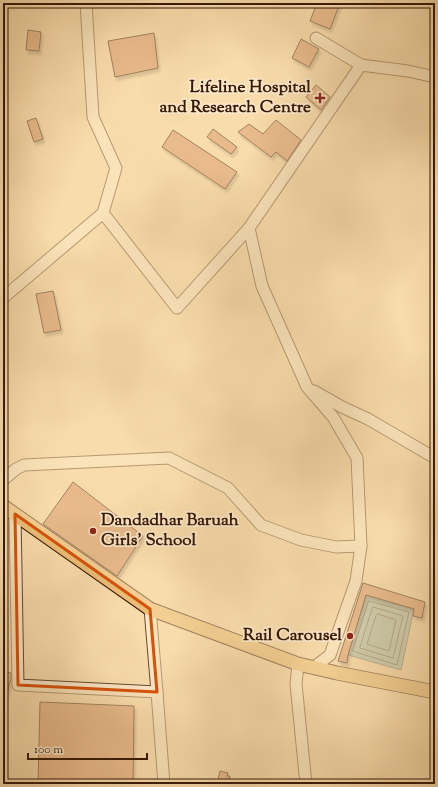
<svg xmlns="http://www.w3.org/2000/svg" width="438" height="787" viewBox="0 0 438 787" font-family="'Sorts Mill Goudy',serif">
	<style>
		.water { fill: #9ebbad; stroke: #747a6a }
		.lines { fill: none; stroke-linecap: round; stroke-linejoin: round }
		.shore { stroke: #6a6a59; stroke-width: 1 }
		.building { fill: #d69366; stroke: #351805; filter: url(#shadow) }
		.minor-casing { stroke: #66492f; stroke-width: 13 }
		.major-casing { stroke: #351805; stroke-width: 15 }
		.minor { stroke: #fbe8c9; stroke-width: 11 }
		.major { stroke: #ecbe76; stroke-width: 13 }
		.marked { fill: none; stroke: #d6520b; stroke-width: 3; stroke-linejoin: round }
		.poi-dot { fill: #8f2418; stroke: #fbe8c9; stroke-width: 1.5 }
		.labels { text-anchor: middle; dominant-baseline: central; stroke-width: 3.5; stroke-linejoin: round; paint-order: stroke }
		.poi-label { font-size: 17px; font-weight: bold; fill: #351805; stroke: #fbe8c9; text-anchor: end }
	</style>
	<defs>
		<filter id="shadow"><feDropShadow dx="2" dy="3.5" stdDeviation="1" flood-color="#0004"/></filter>
	</defs>
	<rect width="100%" height="100%" fill="#f9dcac"/>
	<filter id="stains"><feTurbulence type="fractalNoise" baseFrequency=".005" numOctaves="4"/><feColorMatrix values="0 0 0 0 .2 0 0 0 0 .09 0 0 0 0 .02 0 0 0 .5 -.17"/></filter>
	<radialGradient id="worn" r=".72"><stop offset=".6" stop-color="#630" stop-opacity="0"/><stop offset="1" stop-color="#630" stop-opacity=".3"/></radialGradient>
	<!-- water -->
	<path class="water" d="M 366,595 L 414,609 L 401,670 L 348,655 Z"/>
	<g class="lines">
		<!-- shore -->
		<g class="shore">
			<path d="M 369,601 L 409,612 L 397,665 L 353,651 Z"/>
			<path d="M 373,607 L 403,616 L 393,658 L 360,648 Z"/>
			<path d="M 378,614 L 396,620 L 389,651 L 367,644 L 376,616 Z"/>
		</g>
	</g>
	<!-- building -->
	<g class="building">
		<path d="M 317,3 L 340,3 L 330,29 L 310,21 Z"/>
		<path d="M 28,30 L 41,32 L 39,51 L 26,50 Z"/>
		<path d="M 154,33 L 158,68 L 115,77 L 108,41 Z"/>
		<path d="M 301,39 L 319,49 L 309,67 L 292,58 Z"/>
		<path d="M 316,85 L 330,97 L 321,110 L 306,97 Z"/>
		<path d="M 36,118 L 43,139 L 34,142 L 27,121 Z"/>
		<path d="M 276,120 L 301,140 L 287,161 L 276,152 L 271,157 L 238,132 L 249,124 L 263,134 Z"/>
		<path d="M 213,129 L 237,147 L 231,154 L 207,137 Z"/>
		<path d="M 173,130 L 237,172 L 225,189 L 162,147 Z"/>
		<path d="M 53,291 L 61,330 L 44,333 L 36,294 Z"/>
		<path d="M 73,482 L 143,536 L 117,576 L 43,524 Z"/>
		<path d="M 363,583 L 425,602 L 422,618 L 413,616 L 414,609 L 366,595 L 348,655 L 347,663 L 338,661 Z"/>
		<path d="M 3,671 L 11,673 L 11,679 L 5,700 L 3,700 Z"/>
		<path d="M 40,702 L 134,706 L 133,784 L 38,784 Z"/>
		<path d="M 220,771 L 228,773 L 227,776 L 230,776 L 228,784 L 217,784 Z"/>
	</g>
	<g class="lines">
		<!-- minor casing -->
		<g class="minor-casing">
			<g id="minor">
				<path d="M 316,38 L 361,65"/>
				<path d="M 103,213 L 177,308 L 249,228 L 361,65 L 408,71 L 435,77"/>
				<path d="M 249,228 L 262,286 L 307,387 L 333,417 L 357,458 L 361,546 L 356,581 L 330,655 L 313,668"/>
				<path d="M 3,298 L 103,213 L 116,168 L 93,117 L 86,3"/>
				<path d="M 314,391 L 342,407 L 368,419 L 435,458"/>
				<path d="M 3,480 L 16,469 L 24,465 L 169,458 L 228,488 L 261,525 L 301,540 L 336,547 L 361,546"/>
				<path d="M 15,514 L 18,685 L 157,692 L 150,609"/>
				<path d="M 298,664 L 296,684 L 306,784"/>
				<path d="M 157,692 L 164,784"/>
			</g>
		</g>
		<!-- major casing -->
		<g class="major-casing">
			<path id="major" d="M 3,506 L 150,609 L 298,664 L 337,673 L 435,692"/>
		</g>
		<!-- minor -->
		<use href="#minor" class="minor"/>
		<!-- major -->
		<use href="#major" class="major"/>
	</g>
	<!-- marked area -->
	<path d="M0 0H438V787H0ZM 15,514 L 150,609 L 157,692 L 18,685 Z" fill="#f9dcac" fill-opacity=".55" fill-rule="evenodd"/>
	<path class="marked" d="M 15,514 L 150,609 L 157,692 L 18,685 Z"/>
	<!-- markers -->
	<g class="poi-dot">
		<path d="M318 92h4v4h4v4h-4v4h-4v-4h-4v-4h4z"/>
		<circle cx="93" cy="531" r="4"/>
		<circle cx="350" cy="636" r="4"/>
	</g>
	<g class="labels">
		<!-- poi labels -->
		<g class="poi-label">
			<text x="311" y="88">Lifeline Hospital<tspan x="311" dy="20">and Research Centre</tspan></text>
			<text x="101" y="521" text-anchor="start">Dandadhar Baruah<tspan x="101" dy="20">Girls' School</tspan></text>
			<text x="342" y="636">Rail Carousel</text>
		</g>
	</g>
	<!-- margin -->
	<rect width="438" height="787" fill="none" stroke="#f9dcac" stroke-width="16"/>
	<rect x="4" y="4" width="430" height="779" fill="none" stroke="#351805" stroke-width="2"/>
	<rect x="8" y="8" width="422" height="771" fill="none" stroke="#351805"/>
	<!-- scale -->
	<path d="M28 753v6h119v-6" fill="none" stroke="#351805" stroke-width="2"/>
	<text x="34" y="753" font-size="12" fill="#351805" stroke="#fbe8c9" stroke-width="3" paint-order="stroke">100 m</text>
	<rect width="100%" height="100%" filter="url(#stains)"/>
	<rect width="100%" height="100%" fill="url(#worn)"/>
</svg>
